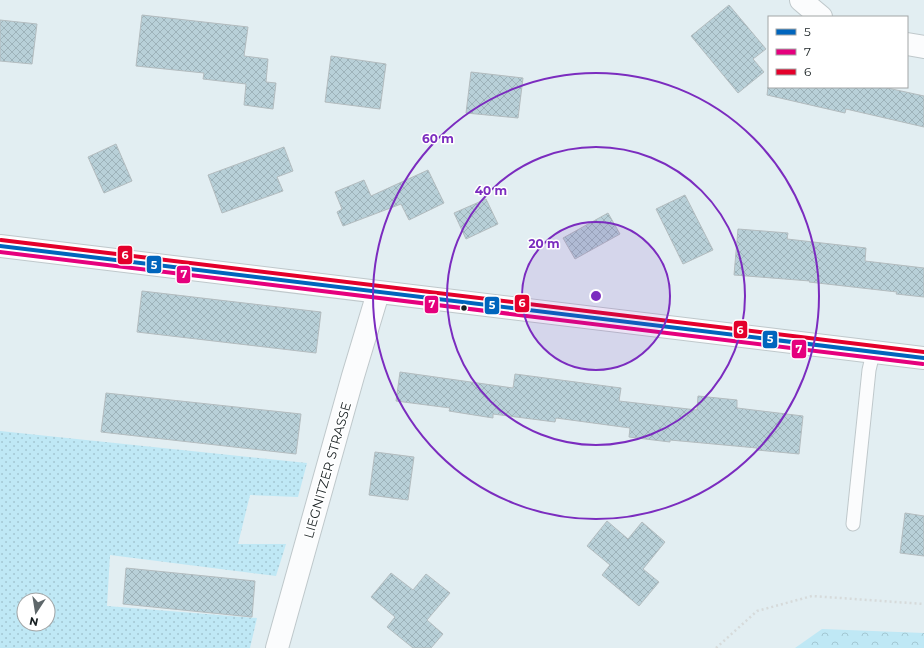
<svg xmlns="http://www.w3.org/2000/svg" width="924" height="648" viewBox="0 0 924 648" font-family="Montserrat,sans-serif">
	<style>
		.grass { fill: url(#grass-dots); fill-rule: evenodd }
		.park { fill: url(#park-crowns) }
		.building { fill: url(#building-cross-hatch); stroke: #b3bcbf }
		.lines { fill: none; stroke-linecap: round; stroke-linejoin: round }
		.lane-casing { stroke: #bfc8cb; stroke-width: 15 }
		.street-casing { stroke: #bfc8cb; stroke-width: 24 }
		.path { stroke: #d6dada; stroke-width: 2.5; stroke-dasharray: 2 3; stroke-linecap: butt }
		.lane { stroke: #fbfcfd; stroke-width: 13 }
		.street { stroke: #fbfcfd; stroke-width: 22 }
		.bus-1-casing { stroke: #fff; stroke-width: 7 }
		.bus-2-casing { stroke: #fff; stroke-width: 7 }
		.bus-3-casing { stroke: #fff; stroke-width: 7 }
		.bus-1 { stroke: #0065bd; stroke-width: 4 }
		.bus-2 { stroke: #e5007d; stroke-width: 4 }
		.bus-3 { stroke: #e4002b; stroke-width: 4 }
		.ring { fill: none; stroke: #7b2cbf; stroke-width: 2 }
		.bus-dot { fill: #171f21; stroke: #fff; stroke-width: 1.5 }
		.labels { text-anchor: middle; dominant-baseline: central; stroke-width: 3; stroke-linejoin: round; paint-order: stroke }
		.street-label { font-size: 13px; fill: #171f21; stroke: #fff }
		.centre { fill: #7b2cbf; stroke: #fff; stroke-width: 2 }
		.ring-label { font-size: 12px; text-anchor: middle; font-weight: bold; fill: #7b2cbf; stroke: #fff; stroke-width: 3; stroke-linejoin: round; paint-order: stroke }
		.line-badge { stroke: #fff; stroke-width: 1.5 }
		.badge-label { font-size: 11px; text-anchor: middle; font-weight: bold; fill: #fff }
	</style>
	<defs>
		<pattern id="grass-dots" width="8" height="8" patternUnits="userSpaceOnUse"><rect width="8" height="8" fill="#bfe8f5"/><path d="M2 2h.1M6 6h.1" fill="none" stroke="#a3c7d2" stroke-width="1.8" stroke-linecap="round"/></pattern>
		<pattern id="park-crowns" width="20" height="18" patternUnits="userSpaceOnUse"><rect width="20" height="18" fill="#bfe8f5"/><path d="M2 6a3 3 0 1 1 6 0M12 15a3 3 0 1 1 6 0" fill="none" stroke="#a3c7d2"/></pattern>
		<pattern id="building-cross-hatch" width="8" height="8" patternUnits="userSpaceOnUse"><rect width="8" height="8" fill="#b8d0d8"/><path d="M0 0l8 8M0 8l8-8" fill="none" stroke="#9db2b9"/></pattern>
	</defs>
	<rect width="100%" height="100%" fill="#e2eef2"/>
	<!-- grass -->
	<path class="grass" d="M 0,431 L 307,463 L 298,497 L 250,495 L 238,544 L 286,544 L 276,576 L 110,555 L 107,606 L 257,618 L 250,648 L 0,648 ZM 24,600 L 48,600 L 48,624 L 24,624 Z"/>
	<!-- park -->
	<path class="park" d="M 822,629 L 924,633 L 924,648 L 795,648 Z"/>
	<!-- building -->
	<g class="building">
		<path d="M 729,5 L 766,49 L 753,59 L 764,72 L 738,93 L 691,36 Z"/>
		<path d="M 142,15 L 248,27 L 244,56 L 268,59 L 266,82 L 276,83 L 273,109 L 244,105 L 246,84 L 203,79 L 204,73 L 136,66 Z"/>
		<path d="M 0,20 L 37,24 L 32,64 L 0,61 Z"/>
		<path d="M 331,56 L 386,64 L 380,109 L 325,102 Z"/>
		<path d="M 471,72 L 523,78 L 518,118 L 466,113 Z"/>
		<path d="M 768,87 L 883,87 L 924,96 L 924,127 L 846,109 L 845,113 L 767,95 Z"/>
		<path d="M 116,144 L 132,181 L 104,193 L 88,157 Z"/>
		<path d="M 284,147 L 293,171 L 277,177 L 283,191 L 222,213 L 208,175 Z"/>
		<path d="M 428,170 L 444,203 L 409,220 L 401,204 L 343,226 L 337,212 L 342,209 L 335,192 L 364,180 L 371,196 Z"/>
		<path d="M 685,195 L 713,250 L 683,264 L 656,209 Z"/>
		<path d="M 486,199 L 498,224 L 466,239 L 454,213 Z"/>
		<path d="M 608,213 L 620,234 L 575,259 L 563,238 Z"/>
		<path d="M 738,229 L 788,233 L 787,239 L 866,248 L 865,261 L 924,268 L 924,297 L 896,294 L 897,292 L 809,282 L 810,281 L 734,275 Z"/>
		<path d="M 142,291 L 321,312 L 316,353 L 137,332 Z"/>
		<path d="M 400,372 L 513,388 L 515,374 L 621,388 L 619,401 L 697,410 L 698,396 L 737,400 L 737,408 L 803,416 L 799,454 L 757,450 L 757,448 L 670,440 L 670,442 L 629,437 L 630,428 L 556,418 L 555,422 L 493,414 L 493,418 L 449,411 L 450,408 L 396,401 Z"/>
		<path d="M 106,393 L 301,414 L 296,454 L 101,432 Z"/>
		<path d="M 375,452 L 414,457 L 408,500 L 369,495 Z"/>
		<path d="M 905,513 L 924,516 L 924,556 L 900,553 Z"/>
		<path d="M 607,521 L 628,539 L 642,522 L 665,542 L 643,569 L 659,582 L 639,606 L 602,575 L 610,565 L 587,546 Z"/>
		<path d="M 126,568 L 255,581 L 252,617 L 123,604 Z"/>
		<path d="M 391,573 L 413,590 L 426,574 L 450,593 L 427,620 L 443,634 L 431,648 L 413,648 L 387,627 L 395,617 L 371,597 Z"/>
	</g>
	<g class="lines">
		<!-- lane casing -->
		<g class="lane-casing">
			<path id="lane" d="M 853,524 L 869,370 L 873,353"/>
		</g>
		<!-- street casing -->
		<g class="street-casing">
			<g id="street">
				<path d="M 801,0 L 821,17"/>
				<path d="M 907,44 L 924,47"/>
				<path d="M 0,246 L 924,358"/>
				<path d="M 277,648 L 353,376 L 378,293"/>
			</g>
		</g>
		<!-- path -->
		<path class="path" d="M 716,648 L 757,611 L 812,596 L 924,604"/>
		<!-- lane -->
		<use href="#lane" class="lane"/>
		<!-- street -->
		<use href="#street" class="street"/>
		<!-- bus-1 casing -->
		<g class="bus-1-casing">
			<path id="bus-1" d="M 0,246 L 924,358"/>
		</g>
		<!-- bus-2 casing -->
		<g class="bus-2-casing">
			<path id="bus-2" d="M 0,252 L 923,364"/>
		</g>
		<!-- bus-3 casing -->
		<g class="bus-3-casing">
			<path id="bus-3" d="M 1,240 L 924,352"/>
		</g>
		<!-- bus-1 -->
		<use href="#bus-1" class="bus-1"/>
		<!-- bus-2 -->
		<use href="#bus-2" class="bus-2"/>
		<!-- bus-3 -->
		<use href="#bus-3" class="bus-3"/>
	</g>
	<!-- distance rings -->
	<circle cx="596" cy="296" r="74" fill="#7b2cbf" fill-opacity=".12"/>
	<g class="ring">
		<circle cx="596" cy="296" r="74"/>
		<circle cx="596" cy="296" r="149"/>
		<circle cx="596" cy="296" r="223"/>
	</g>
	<!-- markers -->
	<circle class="bus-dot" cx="464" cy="308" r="3.5"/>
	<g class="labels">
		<!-- street labels -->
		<g class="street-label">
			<text transform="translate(327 470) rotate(-74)">LIEGNITZER STRASSE</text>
		</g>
	</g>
	<circle cx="596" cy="296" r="6" class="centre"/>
	<g class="ring-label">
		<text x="438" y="143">60 m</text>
		<text x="491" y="195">40 m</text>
		<text x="544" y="248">20 m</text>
	</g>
	<g class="line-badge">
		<rect x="117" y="245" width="16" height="20" rx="4" fill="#e4002b"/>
		<rect x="146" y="255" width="16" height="19" rx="4" fill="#0065bd"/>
		<rect x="176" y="265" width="15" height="19" rx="4" fill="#e5007d"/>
		<rect x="514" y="294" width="16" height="19" rx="4" fill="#e4002b"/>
		<rect x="424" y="295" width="15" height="19" rx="4" fill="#e5007d"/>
		<rect x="484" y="296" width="16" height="19" rx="4" fill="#0065bd"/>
		<rect x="733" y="320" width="15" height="19" rx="4" fill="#e4002b"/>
		<rect x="762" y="330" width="16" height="19" rx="4" fill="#0065bd"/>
		<rect x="791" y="339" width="16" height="20" rx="4" fill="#e5007d"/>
	</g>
	<g class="badge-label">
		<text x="125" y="259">6</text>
		<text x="154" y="269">5</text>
		<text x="184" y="278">7</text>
		<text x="522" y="307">6</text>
		<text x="432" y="308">7</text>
		<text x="492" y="309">5</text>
		<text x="740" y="334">6</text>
		<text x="770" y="343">5</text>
		<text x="799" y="353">7</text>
	</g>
	<!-- legend -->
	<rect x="768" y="16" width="140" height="72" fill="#ffffff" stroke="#a2a5a6"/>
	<rect x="776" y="29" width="20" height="6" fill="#0065bd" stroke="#a2a5a6"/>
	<text x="804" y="36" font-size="12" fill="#171f21">5</text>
	<rect x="776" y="49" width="20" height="6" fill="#e5007d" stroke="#a2a5a6"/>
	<text x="804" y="56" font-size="12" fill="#171f21">7</text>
	<rect x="776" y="69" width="20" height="6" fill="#e4002b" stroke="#a2a5a6"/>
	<text x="804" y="76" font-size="12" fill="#171f21">6</text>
	<!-- north arrow -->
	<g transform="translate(36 612) rotate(192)"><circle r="19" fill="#ffffff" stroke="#a2a5a6"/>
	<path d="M0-3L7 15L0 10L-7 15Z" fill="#5e676a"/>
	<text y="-6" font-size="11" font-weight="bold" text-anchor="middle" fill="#171f21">N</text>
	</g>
</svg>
